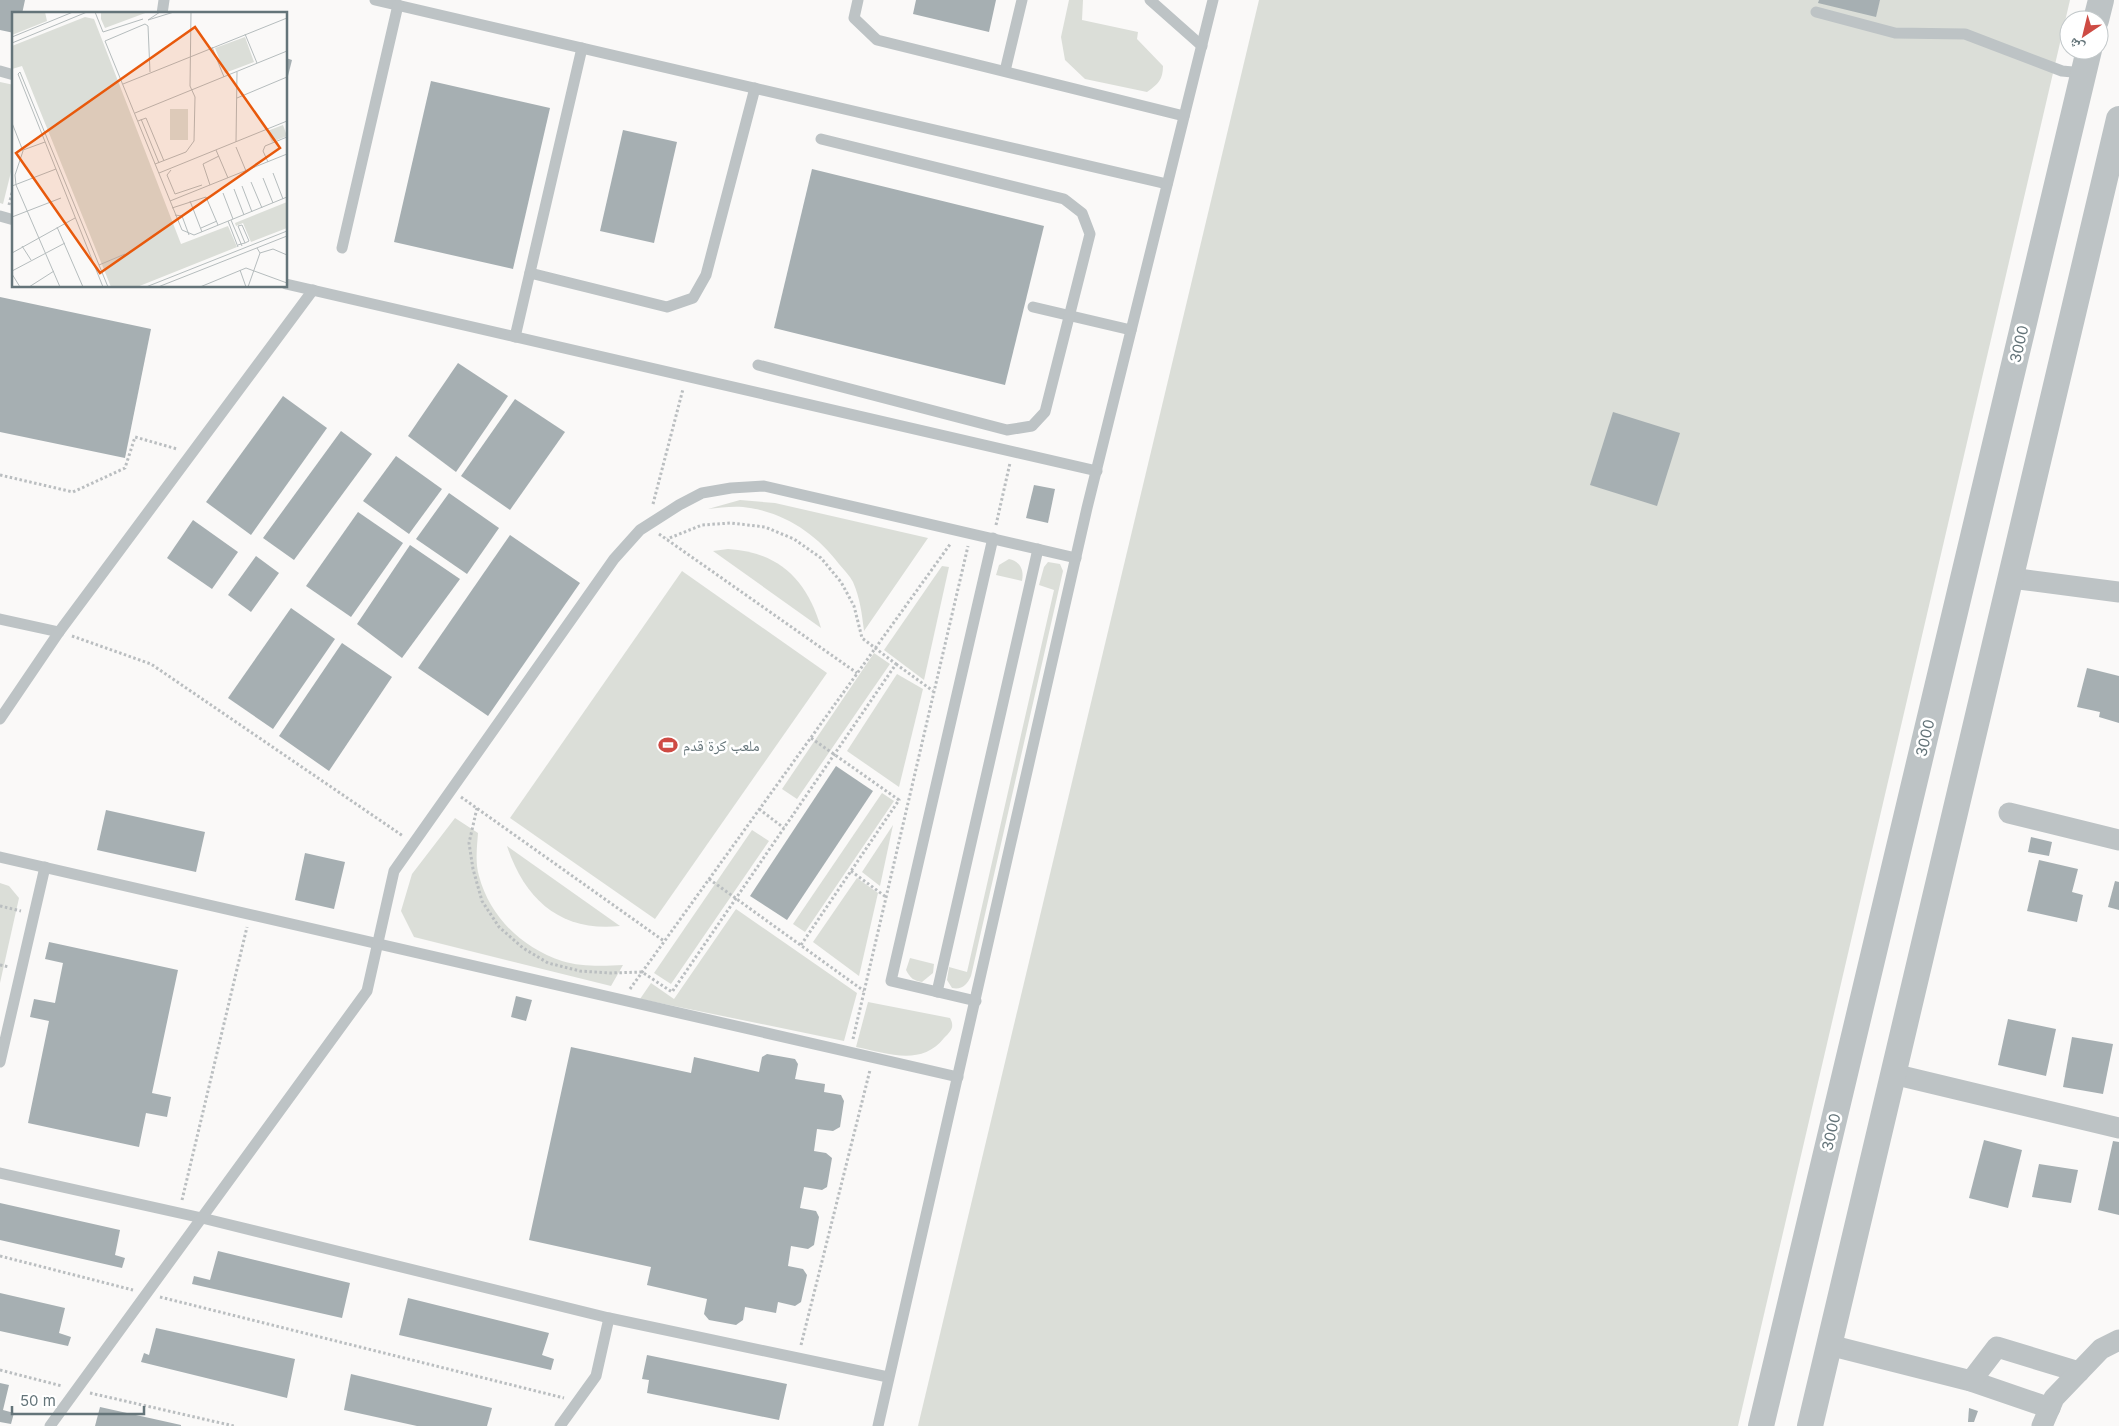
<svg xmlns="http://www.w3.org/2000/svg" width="2119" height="1426" viewBox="0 0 2119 1426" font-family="Inter,'Noto Naskh Arabic',sans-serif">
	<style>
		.green { fill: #dbded8 }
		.building { fill: #a6afb2 }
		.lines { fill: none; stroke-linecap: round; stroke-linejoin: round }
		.path { stroke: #babec0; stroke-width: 3; stroke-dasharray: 2.5 2.5; stroke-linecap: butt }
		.service { stroke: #bdc3c5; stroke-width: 11 }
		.minor { stroke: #bdc3c5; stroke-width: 21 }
		.tertiary { stroke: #bdc3c5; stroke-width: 26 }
		.labels { text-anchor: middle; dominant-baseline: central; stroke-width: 5; stroke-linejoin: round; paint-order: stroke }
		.street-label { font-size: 15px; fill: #647479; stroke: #fff }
		.poi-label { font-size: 15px; fill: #647479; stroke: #fff; text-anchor: start }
		.inset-road { fill: none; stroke: #b5bcbd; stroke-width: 1 }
		.view { fill: #e8590c; fill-opacity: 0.15; stroke: #e8590c; stroke-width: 2.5 }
		.inset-edge { fill: none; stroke: #647479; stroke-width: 2.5 }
	</style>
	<rect width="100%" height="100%" fill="#faf9f8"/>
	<!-- green -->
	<g class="green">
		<path d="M 1069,0 L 1083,0 L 1082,20 L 1138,32 L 1137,39 L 1163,66 C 1163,80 1158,84 1147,92 L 1085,79 L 1065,60 L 1061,37 Z"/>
		<path d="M 1259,0 L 2070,0 L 1738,1426 L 918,1426 Z"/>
		<path d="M 0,82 L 14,85 L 14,160 L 3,204 L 0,203 Z"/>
		<path d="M 740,500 L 775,503 L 928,538 L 864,631 C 862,614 860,598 853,582 C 850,576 844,570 839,564 C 816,533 782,511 743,507 C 731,506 719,508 708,509 Z"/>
		<path d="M 728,549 C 779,552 807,580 821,628 L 713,551 Z"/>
		<path d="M 1009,559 C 1021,562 1024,570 1022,581 L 996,575 L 999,565 Z"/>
		<path d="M 1048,562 L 1060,564 L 1063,571 L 971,976 C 967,985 962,990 952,988 L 947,980 L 949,967 L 967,972 L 1054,590 L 1039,585 L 1044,567 Z"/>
		<path d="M 942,566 L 949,567 L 924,680 L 884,650 Z"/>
		<path d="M 682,571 L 827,673 L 655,919 L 510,818 Z"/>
		<path d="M 874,653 L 890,664 L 797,799 L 782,789 Z"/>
		<path d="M 897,674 L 923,689 L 899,787 L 847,751 Z"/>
		<path d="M 882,793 L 894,801 L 805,932 L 793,924 Z"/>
		<path d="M 455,818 L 478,833 C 477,847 475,863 479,876 C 490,917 522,948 562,961 C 581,967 604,966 623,965 L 611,986 L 414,937 L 401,911 L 412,874 Z"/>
		<path d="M 893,825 L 880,886 L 862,872 Z"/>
		<path d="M 752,830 L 769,841 L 671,984 L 654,973 Z"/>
		<path d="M 507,846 L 620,926 C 561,932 525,900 507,846 Z"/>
		<path d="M 857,878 L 878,893 L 859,976 L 813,942 Z"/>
		<path d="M 0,883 L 9,886 L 19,898 L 0,983 Z"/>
		<path d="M 736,909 L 857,993 L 844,1041 L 640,999 L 651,983 L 674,999 Z"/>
		<path d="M 910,958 L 934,964 L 933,973 L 922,982 C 914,981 910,978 906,970 Z"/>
		<path d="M 868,1002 L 950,1018 C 955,1027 951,1031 944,1038 C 921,1067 887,1053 856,1047 Z"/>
	</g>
	<!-- building -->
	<g class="building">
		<path d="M 0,0 L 25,0 L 22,14 L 14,14 L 14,33 L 0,30 Z"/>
		<path d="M 916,0 L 996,0 L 989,32 L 913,14 Z"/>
		<path d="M 1819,0 L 1880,0 L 1876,17 L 1818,3 Z"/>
		<path d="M 286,58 L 292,60 L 287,80 L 286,79 Z"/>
		<path d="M 431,81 L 550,108 L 513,269 L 394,242 Z"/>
		<path d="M 623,130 L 677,142 L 654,243 L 600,231 Z"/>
		<path d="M 812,169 L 1044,226 L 1005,385 L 774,328 Z"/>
		<path d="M 0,297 L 151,329 L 125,458 L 0,432 Z"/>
		<path d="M 458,363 L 508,396 L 456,472 L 408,436 Z"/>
		<path d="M 283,396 L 327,428 L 251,535 L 206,502 Z"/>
		<path d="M 515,399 L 565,432 L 510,510 L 461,476 Z"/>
		<path d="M 1613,412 L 1680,433 L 1657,506 L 1590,485 Z"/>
		<path d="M 341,431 L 372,454 L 294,560 L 263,538 Z"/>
		<path d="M 396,456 L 442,489 L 409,534 L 363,501 Z"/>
		<path d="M 1034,485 L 1055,489 L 1048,523 L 1026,518 Z"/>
		<path d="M 449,493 L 499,528 L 467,574 L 416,539 Z"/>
		<path d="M 358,512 L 403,543 L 351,617 L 306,586 Z"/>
		<path d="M 193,520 L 238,552 L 212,589 L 167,558 Z"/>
		<path d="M 510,535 L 580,583 L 488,716 L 418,668 Z"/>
		<path d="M 410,545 L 460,579 L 402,658 L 357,624 Z"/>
		<path d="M 256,556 L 279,573 L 251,612 L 228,595 Z"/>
		<path d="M 291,608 L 335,639 L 273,729 L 228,698 Z"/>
		<path d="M 342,643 L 392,677 L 329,771 L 279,736 Z"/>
		<path d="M 2087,668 L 2119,676 L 2119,723 L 2099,717 L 2100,712 L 2077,707 Z"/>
		<path d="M 836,766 L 873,791 L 787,920 L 750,896 Z"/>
		<path d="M 106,810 L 205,832 L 196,872 L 97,850 Z"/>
		<path d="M 2031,837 L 2052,842 L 2049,856 L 2028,852 Z"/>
		<path d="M 305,853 L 345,862 L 334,909 L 295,900 Z"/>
		<path d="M 2039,860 L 2078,869 L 2072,892 L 2083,895 L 2077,922 L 2027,911 Z"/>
		<path d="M 2115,881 L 2119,882 L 2119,910 L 2108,907 Z"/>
		<path d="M 49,942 L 178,970 L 152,1093 L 171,1097 L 167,1117 L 146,1113 L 139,1147 L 28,1123 L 49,1021 L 30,1017 L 34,999 L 55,1003 L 63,963 L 45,959 Z"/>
		<path d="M 516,996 L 532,1000 L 526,1021 L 511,1017 Z"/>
		<path d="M 2008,1019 L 2056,1029 L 2046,1076 L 1998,1065 Z"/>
		<path d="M 2072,1037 L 2113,1044 L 2103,1094 L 2063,1087 Z"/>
		<path d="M 571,1047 L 691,1073 L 694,1057 L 759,1072 L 762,1057 L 767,1054 L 795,1059 L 798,1064 L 795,1079 L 825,1084 L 824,1092 L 841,1095 L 844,1101 L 840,1127 L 833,1131 L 817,1129 L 814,1151 L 826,1153 L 832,1158 L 827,1187 L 822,1190 L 804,1187 L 800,1208 L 816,1211 L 819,1217 L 814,1245 L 808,1249 L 791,1246 L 788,1266 L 803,1269 L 807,1275 L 801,1302 L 795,1306 L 778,1302 L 776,1313 L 745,1307 L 743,1320 L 736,1325 L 709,1320 L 704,1314 L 707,1299 L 647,1285 L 651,1267 L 529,1240 Z"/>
		<path d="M 1984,1140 L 2022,1150 L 2008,1208 L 1969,1198 Z"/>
		<path d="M 2113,1141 L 2119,1142 L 2119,1215 L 2098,1210 Z"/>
		<path d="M 2039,1164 L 2078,1170 L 2071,1203 L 2032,1197 Z"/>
		<path d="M 0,1203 L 120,1230 L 115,1255 L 125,1258 L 122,1268 L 0,1240 Z"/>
		<path d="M 218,1251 L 350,1283 L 342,1318 L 192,1284 L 194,1276 L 210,1280 Z"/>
		<path d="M 0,1293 L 65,1308 L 59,1333 L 71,1337 L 68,1346 L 0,1331 Z"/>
		<path d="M 408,1298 L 549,1333 L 542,1355 L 554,1359 L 551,1370 L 399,1335 Z"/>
		<path d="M 156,1328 L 295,1359 L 287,1398 L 141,1362 L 144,1353 L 149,1355 Z"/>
		<path d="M 647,1355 L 787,1384 L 779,1420 L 647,1393 L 649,1380 L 642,1379 Z"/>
		<path d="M 351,1374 L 492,1408 L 487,1426 L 417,1426 L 344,1410 Z"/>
		<path d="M 0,1383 L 9,1385 L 3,1410 L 14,1413 L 11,1424 L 0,1422 Z"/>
		<path d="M 100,1407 L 181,1425 L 181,1426 L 95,1426 Z"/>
		<path d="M 1969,1408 L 1978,1411 L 1974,1422 L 1968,1422 Z"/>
	</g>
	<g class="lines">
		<!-- path -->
		<g class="path">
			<path d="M 9,205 L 14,184"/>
			<path d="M 0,475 L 73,492 L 125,468 L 135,437 L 177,449"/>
			<path d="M 653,504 L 683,389"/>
			<path d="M 996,525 L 1010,463"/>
			<path d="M 659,534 L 857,673"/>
			<path d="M 72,636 L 151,664 L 403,836"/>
			<path d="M 896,664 L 933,691"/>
			<path d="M 461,797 L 664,941"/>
			<path d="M 477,808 L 469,843 L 473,869 L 482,901 L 499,927 L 523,948 L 548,963 L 580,971 L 610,973 L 642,972 L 672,992 L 896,664 L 862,638 L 854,606 L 841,582 L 821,558 L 794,539 L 765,527 L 731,523 L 702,525 L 667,539"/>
			<path d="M 759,809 L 784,828"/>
			<path d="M 851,871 L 886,897"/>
			<path d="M 709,879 L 864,991"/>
			<path d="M 0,906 L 21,911"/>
			<path d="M 801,945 L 899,800 L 811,738"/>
			<path d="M 0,965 L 9,967"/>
			<path d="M 630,989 L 951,543"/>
			<path d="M 853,1039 L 968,546"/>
			<path d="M 182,1200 L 247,927"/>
			<path d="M 0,1256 L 133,1290"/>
			<path d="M 160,1297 L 564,1398"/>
			<path d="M 801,1345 L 870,1070"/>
			<path d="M 0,1370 L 62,1386"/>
			<path d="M 90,1393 L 234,1426"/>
		</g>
		<!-- service -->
		<g class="service">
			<path d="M 375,0 L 1167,184"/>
			<path d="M 858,0 L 854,18 L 877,40 L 1184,116"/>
			<path d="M 1150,0 L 1202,46"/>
			<path d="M 1816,12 L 1895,33 L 1965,34 L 2062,71 L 2083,73"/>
			<path d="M 162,14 L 164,0"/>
			<path d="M 0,71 L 14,75"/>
			<path d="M 1005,71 L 1022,0"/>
			<path d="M 0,216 L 14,220"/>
			<path d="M 342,248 L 398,5"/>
			<path d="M 530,273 L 667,307 L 693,298 L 706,275 L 755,88"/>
			<path d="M 286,284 L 1097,471"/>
			<path d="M 1033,307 L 1131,330"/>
			<path d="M 515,337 L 582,48"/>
			<path d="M 758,365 L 1007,430 L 1032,426 L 1045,412 L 1090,234 L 1082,213 L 1064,199 L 821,139"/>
			<path d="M 0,619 L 59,632"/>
			<path d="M 0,719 L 59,632 L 313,290"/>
			<path d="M 0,857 L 958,1077"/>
			<path d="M 937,992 L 1038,549"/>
			<path d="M 976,1001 L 891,981 L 993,538"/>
			<path d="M 0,1062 L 45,867"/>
			<path d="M 0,1173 L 202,1218 L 609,1318 L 888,1377"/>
			<path d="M 50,1426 L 367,991 L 394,871 L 614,559 L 640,530 L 679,505 L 702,493 L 731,488 L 764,486 L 1076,558"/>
			<path d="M 560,1426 L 596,1376 L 609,1318"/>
			<path d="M 878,1426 L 1087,508 L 1213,0"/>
		</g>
		<!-- minor -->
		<g class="minor">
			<path d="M 2011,578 L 2119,592"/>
			<path d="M 2009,813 L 2119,840"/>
			<path d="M 1893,1074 L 2119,1128"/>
			<path d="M 1829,1345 L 1971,1381 L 2050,1408"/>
			<path d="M 1971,1381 L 1997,1347 L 2079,1372"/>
			<path d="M 2042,1426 L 2054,1398 L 2101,1349 L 2119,1340"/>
		</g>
		<!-- tertiary -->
		<g class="tertiary">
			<path d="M 2096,20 L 2101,0"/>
			<path d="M 1761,1426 L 2089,50"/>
			<path d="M 1810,1426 L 2119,119"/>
		</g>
	</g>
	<!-- icons -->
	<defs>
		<g id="stadium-bare" transform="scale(1.5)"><path d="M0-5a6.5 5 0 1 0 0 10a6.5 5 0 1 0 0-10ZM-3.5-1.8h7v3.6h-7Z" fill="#ce4b44" stroke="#fff" stroke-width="2.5" paint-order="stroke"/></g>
	</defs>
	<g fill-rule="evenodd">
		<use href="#stadium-bare" x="668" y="745"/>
	</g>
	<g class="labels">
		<!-- street labels -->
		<g class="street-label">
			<text transform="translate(2019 344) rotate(-77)">3000</text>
			<text transform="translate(1925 738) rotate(-77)">3000</text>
			<text transform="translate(1831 1132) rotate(-77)">3000</text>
		</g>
		<!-- poi labels -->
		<g class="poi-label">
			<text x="683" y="745">ملعب كرة قدم</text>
		</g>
	</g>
	<!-- overview -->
	<g transform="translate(12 12)">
		<rect width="275" height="275" fill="#faf9f8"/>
		<path d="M 0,0 L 33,0 L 35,9 L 0,23 ZM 136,0 L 93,16 L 89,7 L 89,1 ZM 73,5 L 82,7 L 169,232 L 216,214 L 225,235 L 125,275 L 99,275 L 10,54 L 0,57 L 0,34 ZM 233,25 L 242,50 L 213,61 L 203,36 ZM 158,97 L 176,97 L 176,128 L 158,128 ZM 271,113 L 275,124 L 260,130 L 255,119 ZM 275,190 L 275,216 L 239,230 L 231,211 L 224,214 L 223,211 Z" fill="#dbded8"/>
		<path class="inset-road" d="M 83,0 L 91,20 L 131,7M 148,0 L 136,8 L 162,0M 233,22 L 245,51M 0,25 L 61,0M 0,31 L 75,0M 200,35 L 212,65M 138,60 L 136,14 L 133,12 L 93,29 L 170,218 L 182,223 L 275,185M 111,72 L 275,6M 225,86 L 275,65M 123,101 L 275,39M 129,107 L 147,151M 126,109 L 134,106 L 152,149M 0,111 L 11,139 L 3,163 L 4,173 L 48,275M 224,130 L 225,60M 224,135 L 234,159M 11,138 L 33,130M 204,138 L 216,166M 256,150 L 251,139 L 253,134 L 275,125M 143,152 L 174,140 L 182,129 L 183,85 L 178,74 L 179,0M 159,158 L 155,163 L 163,182 L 190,173M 147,161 L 275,109M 261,161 L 271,187M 251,166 L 261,191M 239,170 L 250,196M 198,173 L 191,152 L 207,144M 0,174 L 44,157M 230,174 L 240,200M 222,177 L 232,203M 211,181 L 221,207M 158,189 L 275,142M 178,189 L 190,220M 160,196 L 194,185 L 206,213M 163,203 L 170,204 L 177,223M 0,205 L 49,186M 219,208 L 230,234M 216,209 L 226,235M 45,215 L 71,275M 189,216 L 205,209M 226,233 L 229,232 L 233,231 L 237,229 L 230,213 L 226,214 L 233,231M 10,234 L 19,248M 0,241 L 63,206M 248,241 L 261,237 L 275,243M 87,253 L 113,242M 228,258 L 234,275M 0,259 L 53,231M 0,262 L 8,275M 17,275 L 42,259M 91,275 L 6,62 L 8,60 L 96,275M 134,275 L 275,219M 146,275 L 275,224M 188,275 L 234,256 L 275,271M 236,275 L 248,241 L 245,236"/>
		<path class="view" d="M 183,15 L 268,136 L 88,261 L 4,141 Z"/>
		<rect width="275" height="275" class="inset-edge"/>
	</g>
	<!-- north arrow -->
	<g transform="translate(2084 35) rotate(215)"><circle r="24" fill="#ffffff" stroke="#c1c7c9"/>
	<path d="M0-4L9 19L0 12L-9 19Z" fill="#ce4b44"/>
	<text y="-8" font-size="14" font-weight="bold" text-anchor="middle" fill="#647479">ش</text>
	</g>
	<!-- scale -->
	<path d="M12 1406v8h132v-8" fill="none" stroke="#647479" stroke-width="2.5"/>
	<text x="20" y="1406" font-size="15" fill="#647479" stroke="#ffffff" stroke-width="4" paint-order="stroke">50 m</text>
</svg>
